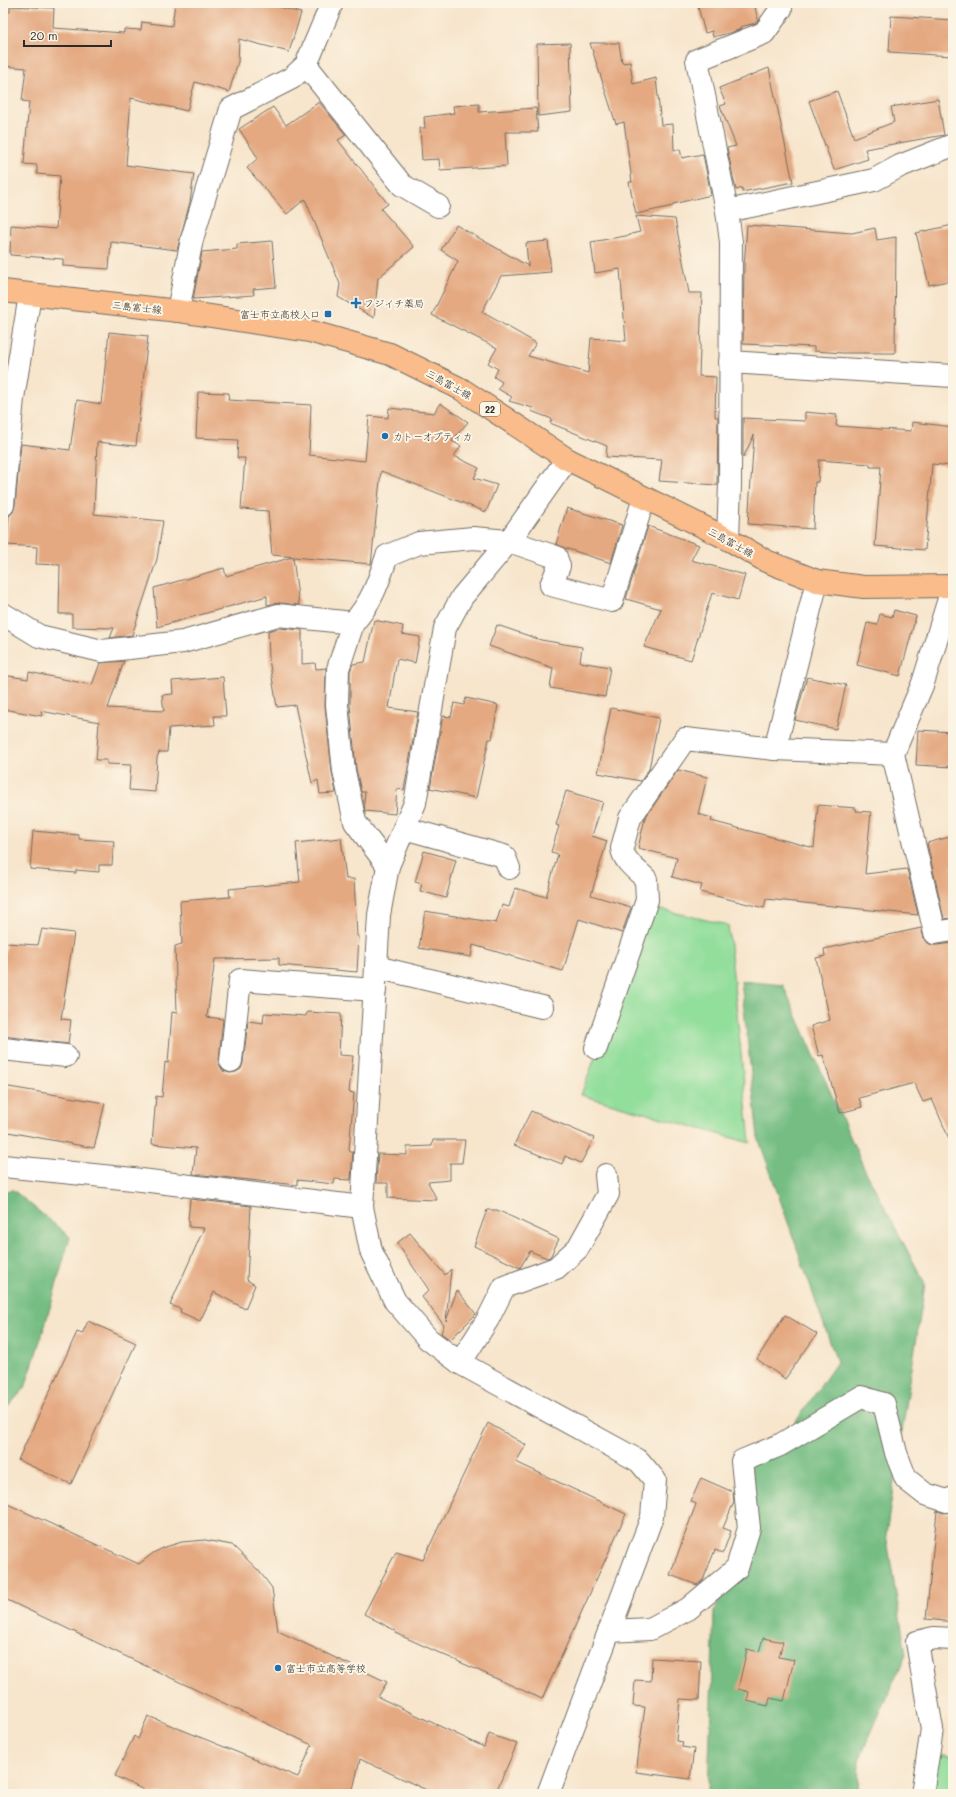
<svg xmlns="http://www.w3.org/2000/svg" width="956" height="1797" viewBox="0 0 956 1797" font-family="Mali,'Klee One',sans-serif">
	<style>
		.green { fill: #92de9b; stroke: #5e8463 }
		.forest { fill: #75bd83; stroke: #507457 }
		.building { fill: #e4a981 }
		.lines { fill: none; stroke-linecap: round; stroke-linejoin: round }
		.minor-casing { stroke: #726c63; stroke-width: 24 }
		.major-casing { stroke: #726c63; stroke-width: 24 }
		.minor { stroke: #fff; stroke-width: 22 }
		.major { stroke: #f9bc8a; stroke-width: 22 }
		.poi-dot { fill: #1f6fb2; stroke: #fcf5e5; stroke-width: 1.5 }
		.labels { text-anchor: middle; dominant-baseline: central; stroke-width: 4; stroke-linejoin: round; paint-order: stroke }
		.shield { fill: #fcf5e5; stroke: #6a6863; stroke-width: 1 }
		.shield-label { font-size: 9px; font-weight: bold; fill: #2b2b2b }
		.poi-label { font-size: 10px; fill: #2b2b2b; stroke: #fcf5e5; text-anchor: start }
		.street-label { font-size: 10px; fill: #2b2b2b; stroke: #fcf5e5 }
	</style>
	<rect width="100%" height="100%" fill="#fcf5e5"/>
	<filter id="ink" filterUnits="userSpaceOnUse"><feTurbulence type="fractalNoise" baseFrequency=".025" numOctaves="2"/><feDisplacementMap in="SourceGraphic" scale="8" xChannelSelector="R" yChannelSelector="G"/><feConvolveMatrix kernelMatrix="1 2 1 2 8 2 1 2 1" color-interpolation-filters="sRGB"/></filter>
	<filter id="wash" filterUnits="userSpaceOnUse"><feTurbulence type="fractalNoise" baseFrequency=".012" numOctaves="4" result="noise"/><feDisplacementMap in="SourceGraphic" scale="16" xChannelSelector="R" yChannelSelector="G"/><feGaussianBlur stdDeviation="0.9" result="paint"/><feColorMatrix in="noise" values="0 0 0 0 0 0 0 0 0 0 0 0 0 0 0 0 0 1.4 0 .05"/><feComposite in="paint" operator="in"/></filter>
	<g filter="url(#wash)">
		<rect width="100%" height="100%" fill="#f7e5cc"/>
		<!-- green -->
		<g class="green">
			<path d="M 651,907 L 728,925 L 750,1143 L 581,1095 Z"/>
			<path d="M 930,1750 L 953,1756 L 953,1794 L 917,1794 Z"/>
		</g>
		<!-- forest -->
		<g class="forest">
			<path d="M 741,981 L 783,985 L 864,1168 L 925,1284 L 886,1534 L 906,1654 L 859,1760 L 858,1794 L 708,1794 L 714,1610 L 750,1543 L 742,1461 L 780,1445 L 837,1362 L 758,1137 Z"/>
			<path d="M 13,1190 L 70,1237 L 45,1325 L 25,1388 L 3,1412 L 3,1191 Z"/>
		</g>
		<g id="blocks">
			<!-- building -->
			<g class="building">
				<path d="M 175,3 L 266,3 L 301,13 L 289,52 L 239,39 L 238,62 L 229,92 L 195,82 L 187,111 L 131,98 L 126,165 L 194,174 L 190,202 L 177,250 L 111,242 L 109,269 L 63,266 L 63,259 L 10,255 L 11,225 L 56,229 L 60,176 L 37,174 L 37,165 L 24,164 L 29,102 L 22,101 L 26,68 L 3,66 L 3,12 L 10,12 L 10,6 L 54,8 L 53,28 L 124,33 L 124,29 L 141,30 L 142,22 L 172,26 Z"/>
				<path d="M 697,3 L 754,3 L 758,20 L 756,23 L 740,27 L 741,29 L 733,32 L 713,37 L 712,31 L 705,33 Z"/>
				<path d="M 891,16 L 953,20 L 952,56 L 889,52 Z"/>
				<path d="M 570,43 L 572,112 L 538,116 L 537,44 Z"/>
				<path d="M 590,43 L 619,43 L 622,63 L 630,62 L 633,84 L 656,78 L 661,125 L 673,124 L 674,150 L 680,149 L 682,158 L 703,154 L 711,195 L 673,204 L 673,206 L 636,214 L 629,182 L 632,182 L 624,122 L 616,124 Z"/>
				<path d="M 769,68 L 793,182 L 742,192 L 742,188 L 736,190 L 727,148 L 736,146 L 720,106 L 726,104 L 719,88 Z"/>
				<path d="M 837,91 L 854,138 L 894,122 L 891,107 L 938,99 L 944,135 L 865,149 L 868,159 L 834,170 L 809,101 Z"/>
				<path d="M 319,102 L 346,135 L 338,140 L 388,204 L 381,209 L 414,247 L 378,278 L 374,318 L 338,297 L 340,284 L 305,199 L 287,214 L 247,168 L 258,158 L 239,129 L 273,107 L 286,125 Z"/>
				<path d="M 479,104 L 479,112 L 536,108 L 538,132 L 505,132 L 507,166 L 440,170 L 439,159 L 422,160 L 420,128 L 425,128 L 424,117 L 454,113 L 453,106 Z"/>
				<path d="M 636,216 L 675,219 L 689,293 L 702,293 L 699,376 L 716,377 L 715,417 L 718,417 L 717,485 L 659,481 L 662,460 L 606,457 L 607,446 L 550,423 L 552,419 L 531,411 L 533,408 L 509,401 L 512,397 L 498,389 L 502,382 L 494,377 L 498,369 L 488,363 L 497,348 L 432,315 L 458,261 L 441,250 L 456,225 L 528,266 L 526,243 L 548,241 L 551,272 L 501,276 L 482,312 L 536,343 L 528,356 L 588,373 L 591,338 L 626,341 L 620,269 L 595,273 L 591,242 L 631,235 L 631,234 L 640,232 Z"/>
				<path d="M 747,225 L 852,233 L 875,228 L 877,240 L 896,237 L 895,353 L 843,353 L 814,351 L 814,347 L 743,344 L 744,267 Z"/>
				<path d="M 953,225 L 953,280 L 929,285 L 916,233 Z"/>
				<path d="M 272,241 L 276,287 L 253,289 L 254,295 L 193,299 L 202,252 L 237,249 L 237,244 Z"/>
				<path d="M 109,332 L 148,336 L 136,446 L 97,442 L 94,514 L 163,521 L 157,559 L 132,635 L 110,638 L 114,628 L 72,627 L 72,614 L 59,614 L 60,565 L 36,564 L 37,547 L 7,545 L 9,516 L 13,512 L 15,506 L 21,444 L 70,450 L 77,400 L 101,404 Z"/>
				<path d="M 198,392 L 229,393 L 228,400 L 311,405 L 309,455 L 365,461 L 369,416 L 388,418 L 389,408 L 434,413 L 440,403 L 468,422 L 452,441 L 461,446 L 454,456 L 479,468 L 474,478 L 497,485 L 486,512 L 381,471 L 371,564 L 272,555 L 268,511 L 241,509 L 245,458 L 237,458 L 238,440 L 196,438 Z"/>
				<path d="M 805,412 L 837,415 L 836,426 L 911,431 L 912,422 L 953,427 L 953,466 L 932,464 L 925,550 L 875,546 L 881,467 L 870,467 L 870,464 L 819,460 L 818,482 L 815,482 L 813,529 L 748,524 L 754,435 L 743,458 L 743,418 L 805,421 Z"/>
				<path d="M 567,508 L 622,525 L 611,563 L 565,548 L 556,544 Z"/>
				<path d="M 648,526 L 699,545 L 691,560 L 745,575 L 738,600 L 712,593 L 691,660 L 644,647 L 661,609 L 626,599 Z"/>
				<path d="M 293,557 L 299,605 L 279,603 L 267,605 L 267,596 L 157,627 L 154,588 L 224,568 L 226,576 Z"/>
				<path d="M 894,610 L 916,616 L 900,676 L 857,665 L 867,623 L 877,625 L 880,614 L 892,617 Z"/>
				<path d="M 374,620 L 403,626 L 402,634 L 420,637 L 415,663 L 397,659 L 389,708 L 418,712 L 404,790 L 397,789 L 395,814 L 365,811 L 364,803 L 365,792 L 361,792 L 356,769 L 350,705 L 350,671 L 353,664 L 365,662 Z"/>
				<path d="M 497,625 L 541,640 L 582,647 L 580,662 L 610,667 L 605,697 L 550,688 L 553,668 L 489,646 Z"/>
				<path d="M 279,628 L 302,630 L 302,664 L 315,663 L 316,669 L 326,668 L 325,706 L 332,772 L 336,793 L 320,794 L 318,780 L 312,783 L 295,705 L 277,707 L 269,659 L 268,631 Z"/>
				<path d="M 124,661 L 108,708 L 164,711 L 162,695 L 173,694 L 172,681 L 223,677 L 226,716 L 214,716 L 215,725 L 169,728 L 167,752 L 159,752 L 157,758 L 155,792 L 129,790 L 131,765 L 107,764 L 107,760 L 96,760 L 99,722 L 41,711 L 42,716 L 3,709 L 3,675 L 28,679 L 29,672 L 92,685 L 100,663 Z"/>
				<path d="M 807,677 L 846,685 L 836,729 L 795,720 Z"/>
				<path d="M 466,698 L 498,705 L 492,739 L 489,739 L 476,798 L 430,788 L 443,716 L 451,717 L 454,703 L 464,705 Z"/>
				<path d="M 611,708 L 659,718 L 649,769 L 641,781 L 598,773 Z"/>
				<path d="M 918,730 L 953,732 L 953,767 L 916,765 Z"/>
				<path d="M 678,770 L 707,777 L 698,814 L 712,818 L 711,821 L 814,848 L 818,805 L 856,808 L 856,811 L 871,812 L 865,874 L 907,869 L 918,915 L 766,899 L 764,908 L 700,892 L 702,885 L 672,877 L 677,858 L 638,848 L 645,818 Z"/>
				<path d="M 566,791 L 603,802 L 592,836 L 607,841 L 591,895 L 631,907 L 622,933 L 579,919 L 563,971 L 473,945 L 471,957 L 419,948 L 425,911 L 496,923 L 502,905 L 509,907 L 515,888 L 546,897 L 558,854 L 551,852 L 559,826 L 556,825 Z"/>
				<path d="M 33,831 L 79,835 L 79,839 L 114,841 L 112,865 L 99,865 L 99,872 L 76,870 L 76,873 L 30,869 Z"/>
				<path d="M 953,836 L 953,918 L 944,919 L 927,843 Z"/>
				<path d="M 341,838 L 346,879 L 354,879 L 357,936 L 359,936 L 357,972 L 279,965 L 279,958 L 215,959 L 207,1017 L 223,1019 L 219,1060 L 220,1066 L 223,1071 L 230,1073 L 236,1072 L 241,1069 L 243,1063 L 248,1021 L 263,1023 L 264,1013 L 306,1016 L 307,1012 L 341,1014 L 339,1055 L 353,1056 L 349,1092 L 354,1093 L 349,1149 L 350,1152 L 353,1152 L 351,1180 L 335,1179 L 334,1184 L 297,1180 L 297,1185 L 193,1174 L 196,1148 L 152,1144 L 156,1096 L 162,1097 L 165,1062 L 168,1063 L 172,1012 L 177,1013 L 175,946 L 182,944 L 180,901 L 230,897 L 229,889 L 300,882 L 296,843 Z"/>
				<path d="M 424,851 L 456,860 L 446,898 L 420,891 L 422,884 L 415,882 Z"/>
				<path d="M 921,928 L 925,941 L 931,945 L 937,945 L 953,943 L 953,1148 L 932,1099 L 923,1102 L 914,1083 L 859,1098 L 862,1107 L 840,1113 L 823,1055 L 819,1056 L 811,1026 L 830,1020 L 816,958 L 825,956 L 824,949 Z"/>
				<path d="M 42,929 L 74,933 L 61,1019 L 71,1020 L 68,1044 L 3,1036 L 3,968 L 6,943 L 38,945 Z"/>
				<path d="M 3,1086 L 105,1103 L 94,1148 L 3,1131 Z"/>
				<path d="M 531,1111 L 594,1138 L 581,1163 L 565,1156 L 562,1164 L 514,1145 Z"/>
				<path d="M 433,1140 L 465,1140 L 462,1163 L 450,1163 L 450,1180 L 428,1182 L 437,1200 L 388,1198 L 388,1183 L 376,1183 L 378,1154 L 407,1155 L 407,1147 L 432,1146 Z"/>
				<path d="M 190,1199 L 251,1206 L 247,1280 L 255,1285 L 245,1309 L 214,1292 L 200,1321 L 180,1312 L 181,1309 L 170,1305 L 204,1228 L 189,1227 L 189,1220 L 188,1220 Z"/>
				<path d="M 487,1210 L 497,1210 L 559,1239 L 550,1257 L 547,1258 L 530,1251 L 520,1268 L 474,1246 Z"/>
				<path d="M 410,1233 L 445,1275 L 451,1269 L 446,1321 L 457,1290 L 476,1314 L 450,1340 L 441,1333 L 444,1325 L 422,1297 L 429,1290 L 397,1243 Z"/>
				<path d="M 785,1315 L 817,1334 L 785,1379 L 757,1359 Z"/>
				<path d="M 88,1321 L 136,1343 L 71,1484 L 18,1460 L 77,1332 L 82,1334 Z"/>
				<path d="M 488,1423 L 526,1445 L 516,1462 L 626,1514 L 542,1699 L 395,1633 L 396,1631 L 364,1614 L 396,1552 L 423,1560 Z"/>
				<path d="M 701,1478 L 733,1492 L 734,1502 L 723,1528 L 731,1531 L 723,1553 L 715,1550 L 703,1580 L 697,1585 L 670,1575 L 696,1504 L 691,1501 Z"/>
				<path d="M 3,1502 L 139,1564 L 153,1553 L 165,1547 L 182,1542 L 205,1540 L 232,1545 L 259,1571 L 272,1588 L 278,1631 L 387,1682 L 378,1697 L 484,1747 L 489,1734 L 517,1744 L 495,1794 L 435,1794 L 360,1759 L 352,1794 L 152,1794 L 115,1776 L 134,1736 L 138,1739 L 148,1716 L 298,1777 L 312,1745 L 3,1598 Z"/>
				<path d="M 937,1511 L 944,1513 L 953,1512 L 953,1622 L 926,1619 Z"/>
				<path d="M 763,1638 L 783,1642 L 779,1657 L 794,1660 L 784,1701 L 770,1698 L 768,1706 L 747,1701 L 749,1692 L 738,1689 L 747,1649 L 759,1652 Z"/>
				<path d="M 652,1658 L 701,1661 L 699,1700 L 680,1699 L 676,1741 L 683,1742 L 682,1747 L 694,1749 L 690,1779 L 636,1772 L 645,1707 L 633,1706 L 635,1680 L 651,1681 Z"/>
			</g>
		</g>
	</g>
	<g filter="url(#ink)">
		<use href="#blocks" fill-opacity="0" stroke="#726c63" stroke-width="1"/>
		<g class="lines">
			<!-- minor casing -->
			<g class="minor-casing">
				<g id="minor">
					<path d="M 306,65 L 402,185 L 438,206"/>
					<path d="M 727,211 L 874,180 L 900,166 L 953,145"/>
					<path d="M 178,311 L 192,239 L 231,109 L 292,78 L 306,65 L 332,3"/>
					<path d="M 730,362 L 953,376"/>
					<path d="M 3,505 L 13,398 L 30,295"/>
					<path d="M 728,539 L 730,484 L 731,242 L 727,211 L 697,60 L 764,33 L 781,9 L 779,3"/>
					<path d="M 3,614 L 39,636 L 102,651 L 183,642 L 278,615 L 353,623 L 338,669 L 337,705 L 344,771 L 355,822 L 388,866"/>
					<path d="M 353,623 C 372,602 378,583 387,556 L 419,543 L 473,538 L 509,541 L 556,557 L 559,566 L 551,585 L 612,601 L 644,498"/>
					<path d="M 775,749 L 817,581"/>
					<path d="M 893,754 L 935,933 L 953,930"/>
					<path d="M 404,828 L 504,856 L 509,868"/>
					<path d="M 376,967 L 542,1007"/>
					<path d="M 596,1048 L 647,900 L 646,879 C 638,871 623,861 622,848 L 630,818 L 685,739 L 775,749 L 893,754 L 923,683 L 953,586"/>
					<path d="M 3,1049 L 66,1056"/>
					<path d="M 231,1061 L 240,980 L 375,990"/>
					<path d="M 3,1166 L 133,1179 L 362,1207"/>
					<path d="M 460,1363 L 488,1319 L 504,1287 L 556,1268 L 578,1248 L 608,1194 L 606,1175"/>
					<path d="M 609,1631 L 650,1629 L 688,1609 L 737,1568 L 749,1528 L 742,1461 L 780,1445 L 861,1397 L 884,1404 L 896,1453 L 906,1479 L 925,1494 L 947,1501 L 953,1498"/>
					<path d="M 548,1794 L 652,1517 L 655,1480 L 639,1461 L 460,1363 L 428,1339 L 395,1301 L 371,1251 L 362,1207 L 379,915 L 388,866 L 415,803 L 445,628 L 462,597 L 509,541 L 567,459"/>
					<path d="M 922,1794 L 932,1729 L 917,1642 L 934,1638 L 953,1639"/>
				</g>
			</g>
			<!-- major casing -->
			<g class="major-casing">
				<path id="major" d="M 3,291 L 178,311 L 309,331 L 390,354 L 461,389 L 567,459 L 728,539 L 766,561 L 817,581 L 864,587 L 953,586"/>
			</g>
			<!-- minor -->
			<use href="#minor" class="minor"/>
			<!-- major -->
			<use href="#major" class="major"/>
		</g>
	</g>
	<!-- markers -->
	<g class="poi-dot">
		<path d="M354 297h4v4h4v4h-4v4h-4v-4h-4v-4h4z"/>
		<rect x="324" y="310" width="8" height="8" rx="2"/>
		<circle cx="385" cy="436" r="4"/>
		<circle cx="278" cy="1668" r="4"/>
	</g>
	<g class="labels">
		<!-- shield labels -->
		<rect class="shield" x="480" y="402" width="20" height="14" rx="3"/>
		<g class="shield-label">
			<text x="490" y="409">22</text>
		</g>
		<!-- poi labels -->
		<g class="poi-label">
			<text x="364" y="303">フジイチ薬局</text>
			<text x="320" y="314" text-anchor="end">富士市立高校入口</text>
			<text x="393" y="436">カトーオプティカ</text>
			<text x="286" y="1668">富士市立高等学校</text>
		</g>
		<!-- street labels -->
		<g class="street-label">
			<text transform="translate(137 307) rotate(6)">三島富士線</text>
			<text transform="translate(449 384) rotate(29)">三島富士線</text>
			<text transform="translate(731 542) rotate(29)">三島富士線</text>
		</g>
	</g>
	<!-- margin -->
	<rect width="956" height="1797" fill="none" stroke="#fcf5e5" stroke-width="16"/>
	<!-- scale -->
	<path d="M24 40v6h87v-6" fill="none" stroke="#2b2b2b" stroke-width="2"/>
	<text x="30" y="40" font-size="12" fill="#2b2b2b" stroke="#fcf5e5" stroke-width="3" paint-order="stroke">20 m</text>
</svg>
